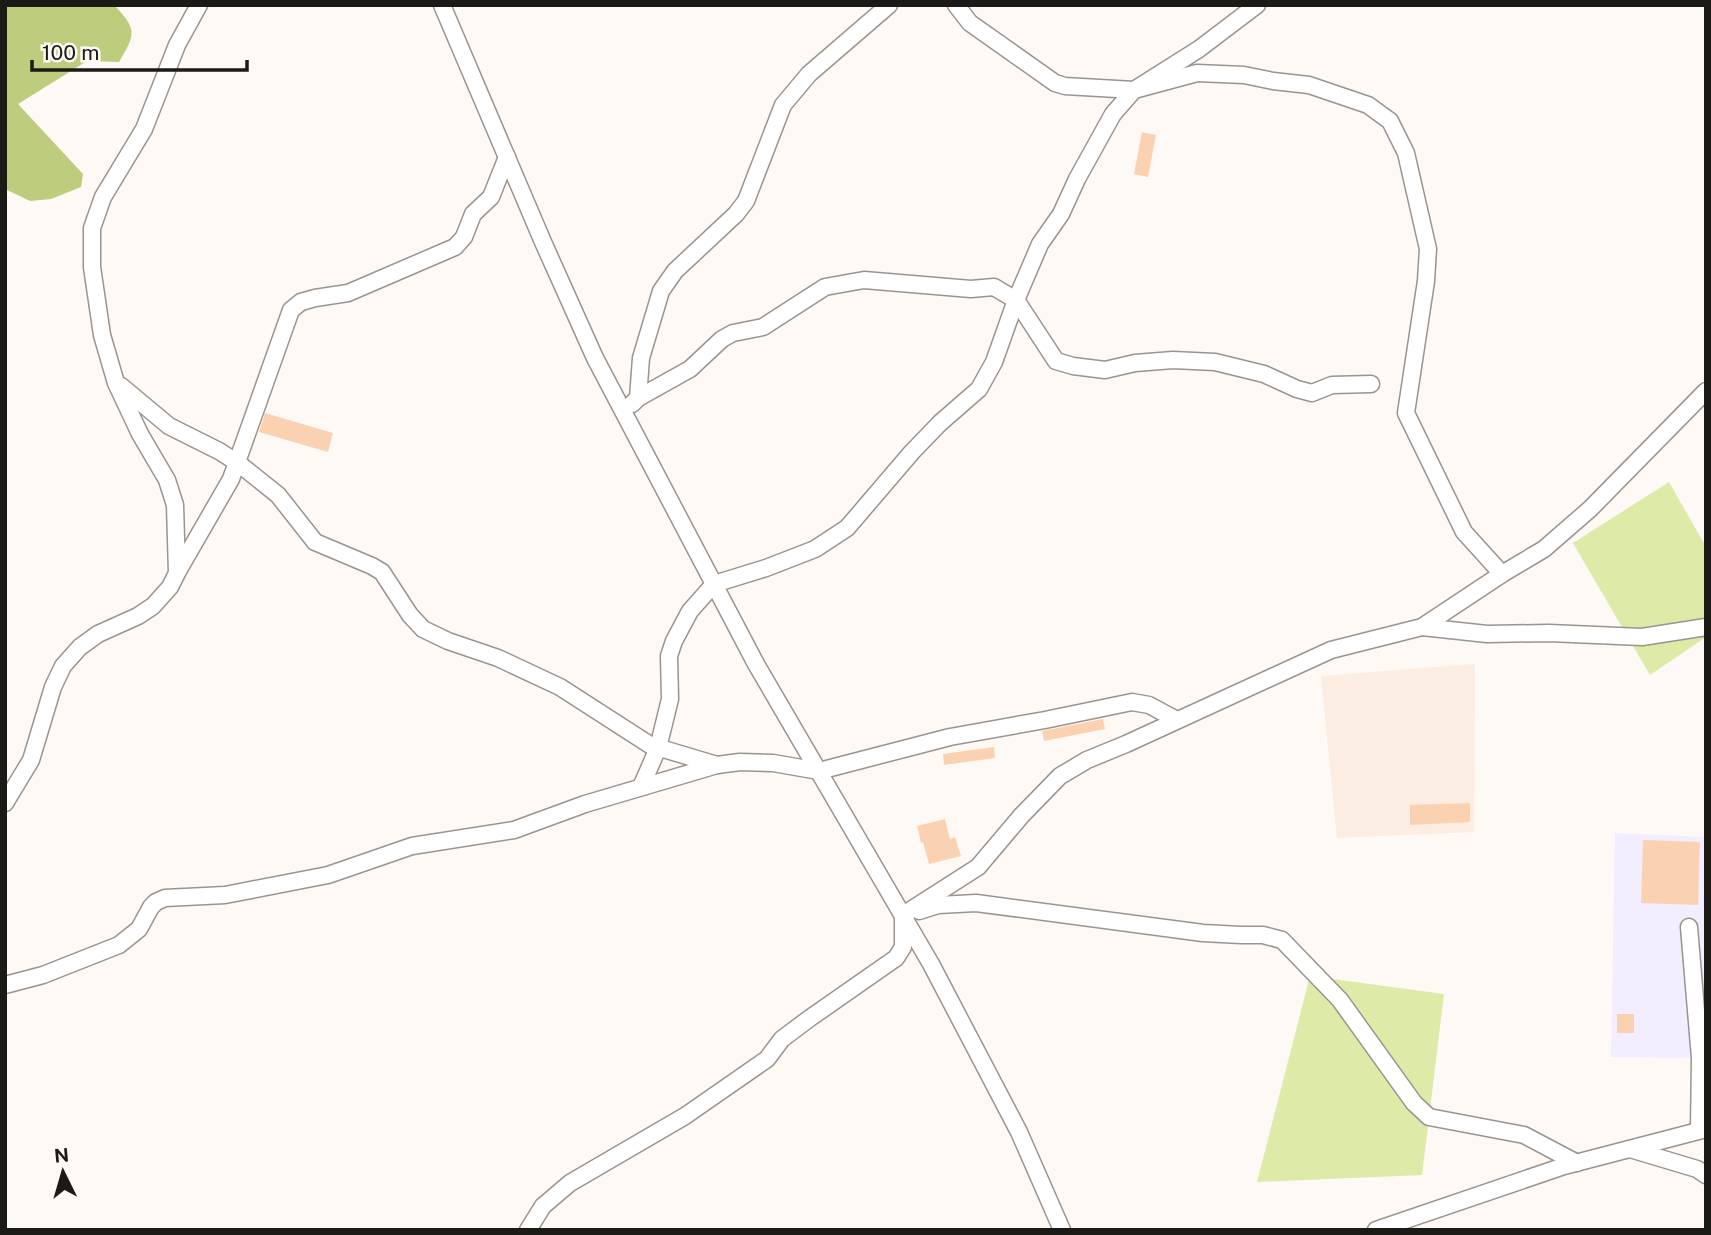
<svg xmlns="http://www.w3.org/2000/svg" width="1711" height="1235" viewBox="0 0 1711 1235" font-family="'Public Sans',sans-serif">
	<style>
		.industrial { fill: #f2edff }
		.built { fill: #fbede1 }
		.green { fill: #ddeaa8 }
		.forest { fill: #becd7d }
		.building { fill: #fad2b2 }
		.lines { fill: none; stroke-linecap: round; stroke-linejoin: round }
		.minor-casing { stroke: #9b938e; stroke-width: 19 }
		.minor { stroke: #fff; stroke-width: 16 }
	</style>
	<rect width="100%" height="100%" fill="#fef9f5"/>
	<!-- industrial -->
	<path class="industrial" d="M 1615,833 L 1706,837 L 1706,1058 L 1611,1057 Z"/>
	<!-- built -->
	<path class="built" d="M 1475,664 L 1474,832 L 1337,838 L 1321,676 Z"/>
	<!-- green -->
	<g class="green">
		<path d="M 1669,482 L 1706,547 L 1706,637 L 1650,675 L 1573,543 Z"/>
		<path d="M 1310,976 L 1444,994 L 1422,1175 L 1257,1182 Z"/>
	</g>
	<!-- forest -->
	<path class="forest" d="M 5,5 L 114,5 C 137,29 136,34 119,62 L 87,61 L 18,104 L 83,174 L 81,187 L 51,199 L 30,201 L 5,189 Z"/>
	<!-- building -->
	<g class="building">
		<path d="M 1142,132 L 1156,135 L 1148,177 L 1134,174 Z"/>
		<path d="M 265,413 L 333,433 L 328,452 L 259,432 Z"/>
		<path d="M 1103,719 L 1105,729 L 1044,741 L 1042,731 Z"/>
		<path d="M 994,747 L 995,758 L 944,765 L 943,754 Z"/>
		<path d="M 1470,803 L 1470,822 L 1410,825 L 1410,805 Z"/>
		<path d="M 945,819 L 950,839 L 955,837 L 961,856 L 929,864 L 923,842 L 921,843 L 917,826 Z"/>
		<path d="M 1643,840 L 1700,842 L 1698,905 L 1641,903 Z"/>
		<rect x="1617" y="1014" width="17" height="19"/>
	</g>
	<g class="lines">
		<!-- minor casing -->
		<g class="minor-casing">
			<g id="minor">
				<path d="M 442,5 L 543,242 L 595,358 L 756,664 L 931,964 L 1019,1132 L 1062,1230"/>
				<path d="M 956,5 L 970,23 L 1055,83 L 1065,86 L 1134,90 L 1197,73 L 1244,75 L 1273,81 L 1309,85 L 1368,105 L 1390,121 L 1406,153 L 1428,249 L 1426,281 L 1406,413 L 1464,532 L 1502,574"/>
				<path d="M 121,386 L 169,426 L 219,451 L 238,463 L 278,495 L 315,542 L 372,566 L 382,572 L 410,615 L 423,629 L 448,641 L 498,658 L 560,687 L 650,745 L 717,765"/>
				<path d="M 638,398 L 690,369 L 722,339 L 733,333 L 763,327 L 825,287 L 864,280 L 971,289 L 994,287 L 1016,300 L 1056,361 L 1073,366 L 1105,370 L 1135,363 L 1173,360 L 1215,362 L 1264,374 L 1297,389 L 1312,393 L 1332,385 L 1371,384"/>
				<path d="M 632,404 L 638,398 L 641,358 L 661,291 L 675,271 L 736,214 L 746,201 L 783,105 L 809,74 L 889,5"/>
				<path d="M 178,571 L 231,479 L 291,310 L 301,302 L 315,298 L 348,293 L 455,247 L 464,237 L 473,214 L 491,197 L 507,157"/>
				<path d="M 1422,627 L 1487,634 L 1549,633 L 1642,637 L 1706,627"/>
				<path d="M 641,787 L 658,748 L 670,699 L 669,656 L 674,641 L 690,611 L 714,584 L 766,568 L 815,549 L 847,528 L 912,452 L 940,423 L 979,389 L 994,362 L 1016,300 L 1040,244 L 1061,214 L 1077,179 L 1113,114 L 1134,90 L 1199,49 L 1257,5"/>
				<path d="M 5,803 L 31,760 L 53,687 L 63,666 L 80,647 L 98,634 L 138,616 L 153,606 L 170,587 L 177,573 L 175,505 L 167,480 L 140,434 L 116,383 L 102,335 L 92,267 L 92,228 L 103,197 L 144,129 L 177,45 L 199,5"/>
				<path d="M 919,911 L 938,905 L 976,903 L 1203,933 L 1241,935 L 1263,935 L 1282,940 L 1340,1000 L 1414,1103 L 1429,1117 L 1524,1135 L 1577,1163"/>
				<path d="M 903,915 L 978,867 L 1022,815 L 1060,776 L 1087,760 L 1126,744 L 1331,650 L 1422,627 L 1502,574 L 1544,549 L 1590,509 L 1706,391"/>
				<path d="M 1689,927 L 1700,1058 L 1699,1129"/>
				<path d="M 5,985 L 43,975 L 119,945 L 139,929 L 151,907 L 156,902 L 165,898 L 225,895 L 328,875 L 412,846 L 514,830 L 585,804 L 717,765 L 740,762 L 773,763 L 819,771 L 950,737 L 1045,720 L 1132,702 L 1149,705 L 1177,720"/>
				<path d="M 1630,1149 L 1697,1169 L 1706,1175"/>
				<path d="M 528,1230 L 543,1206 L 570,1183 L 685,1116 L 767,1059 L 782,1039 L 810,1018 L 896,958 L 903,947 L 903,918"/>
				<path d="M 1376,1230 L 1564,1166 L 1706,1129"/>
			</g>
		</g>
		<!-- minor -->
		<use href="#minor" class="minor"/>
	</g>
	<!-- border -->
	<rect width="1711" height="1235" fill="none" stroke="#1c1a17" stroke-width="14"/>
	<!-- north arrow -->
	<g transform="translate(63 1172) rotate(355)" stroke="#fef9f5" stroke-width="5" paint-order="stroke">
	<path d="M0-5L12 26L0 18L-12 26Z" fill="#1c1a17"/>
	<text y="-10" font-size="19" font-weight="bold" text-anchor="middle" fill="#1c1a17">N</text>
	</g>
	<!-- scale -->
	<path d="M32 60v10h215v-10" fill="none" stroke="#1c1a17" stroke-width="3.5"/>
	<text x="42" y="60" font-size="21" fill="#1c1a17" stroke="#fef9f5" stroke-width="5" paint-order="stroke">100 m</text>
</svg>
